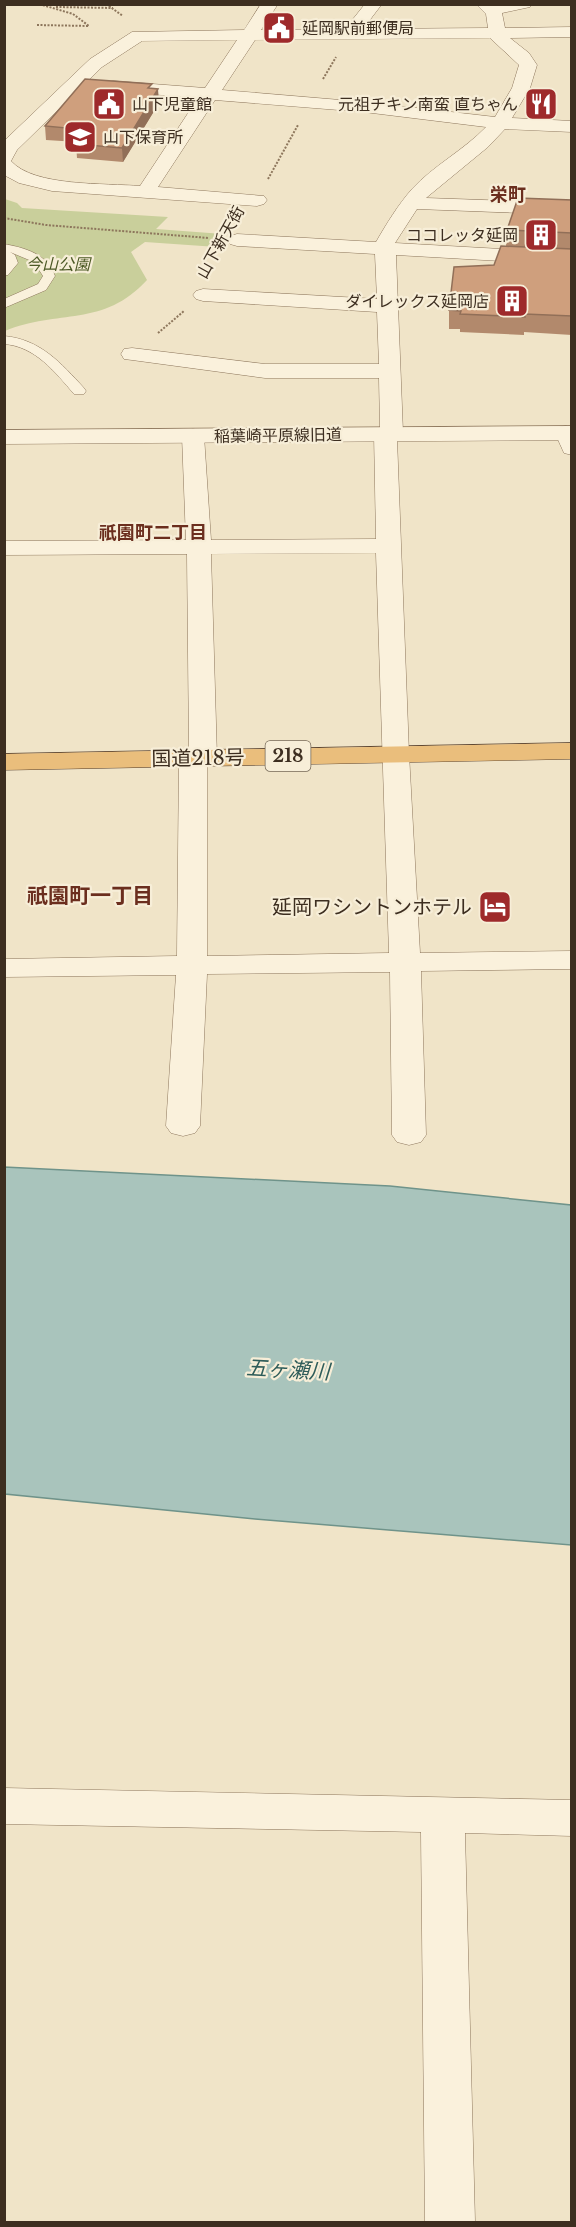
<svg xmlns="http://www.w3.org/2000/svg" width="576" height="2227" viewBox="0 0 576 2227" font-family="'Libre Baskerville','Noto Sans JP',serif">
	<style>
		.green { fill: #c9cf9b }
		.water { fill: #a9c4bc; stroke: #6f938a; stroke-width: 1.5 }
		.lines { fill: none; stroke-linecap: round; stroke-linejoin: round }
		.service-casing { stroke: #8d765c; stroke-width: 1 }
		.minor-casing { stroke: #8d765c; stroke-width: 1 }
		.tertiary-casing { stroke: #8d765c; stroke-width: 1 }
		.trunk-casing { stroke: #5b4430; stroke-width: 1 }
		.path { stroke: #8d765c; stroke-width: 2; stroke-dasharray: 2 1.5; stroke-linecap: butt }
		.service { fill: #faf1dc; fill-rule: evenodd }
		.minor { fill: #faf1dc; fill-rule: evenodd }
		.tertiary { fill: #faf1dc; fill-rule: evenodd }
		.trunk { fill: #eabe7c; fill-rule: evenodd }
		.wall { fill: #b2896c }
		.shaded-wall { fill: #916f58 }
		.building { fill: #cf9f7d; stroke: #916f58; stroke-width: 1.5 }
		.labels { text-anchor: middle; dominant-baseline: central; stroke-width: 4.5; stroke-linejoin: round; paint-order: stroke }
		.far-poi-label { font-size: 16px; fill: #3d2e20; stroke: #f7eed8; text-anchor: start }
		.far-street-label { font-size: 16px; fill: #3d2e20; stroke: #f7eed8 }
		.far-park-label { font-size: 16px; font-style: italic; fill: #4d5a26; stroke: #f7eed8 }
		.far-quarter-label { font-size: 18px; font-weight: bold; fill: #6b2e1e; stroke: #f7eed8 }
		.far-neighbourhood-label { font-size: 18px; font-weight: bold; fill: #6b2e1e; stroke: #f7eed8 }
		.shield { fill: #f7eed8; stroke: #756857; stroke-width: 1.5 }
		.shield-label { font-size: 18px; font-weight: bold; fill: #3d2e20 }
		.street-label { font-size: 20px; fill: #3d2e20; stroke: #f7eed8 }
		.poi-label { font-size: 20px; fill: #3d2e20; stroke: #f7eed8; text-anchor: end }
		.neighbourhood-label { font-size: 21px; font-weight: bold; fill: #6b2e1e; stroke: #f7eed8 }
		.water-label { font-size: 21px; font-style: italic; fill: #2f5d5a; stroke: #f7eed8 }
	</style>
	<rect width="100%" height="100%" fill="#f0e4c8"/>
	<!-- green -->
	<path class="green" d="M 5,199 L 17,203 L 22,208 L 168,217 L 156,229 L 223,234 L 217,247 L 145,242 L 131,252 L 147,280 C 103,328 58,309 5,331 Z"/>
	<!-- water -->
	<path class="water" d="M 4,1167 L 390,1186 L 571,1205 L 571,1545 L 255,1519 L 5,1494 Z"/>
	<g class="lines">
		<!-- service casing -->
		<g class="service-casing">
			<g id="service">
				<path d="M 4,244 C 26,248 47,254 55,276 L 46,290 L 4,308 L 4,299 L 38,284 L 43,276 L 34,262 L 10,252 L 15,255 L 18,263 L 8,275 L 4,275 Z"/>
				<path d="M 4,336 C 40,339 61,363 84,388 L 86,391 L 84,394 L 74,394 C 55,372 35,346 4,344 Z"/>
			</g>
		</g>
		<!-- minor casing -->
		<g class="minor-casing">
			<g id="minor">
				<path d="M 261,4 L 278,4 L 261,30 L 345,29 L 365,4 L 382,4 L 363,29 L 488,28 L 486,14 L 476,4 L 532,4 L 530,7 L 502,13 L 505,28 L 572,27 L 572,37 L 510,38 L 529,53 L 537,65 L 530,88 L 512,118 L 572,121 L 572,132 L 505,129 L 488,147 L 426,198 L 572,203 L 572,215 L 417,209 L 395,243 L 572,253 L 572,265 L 396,255 L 403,433 L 397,439 L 409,754 L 420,953 L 572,951 L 572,969 L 421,971 L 426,1135 L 421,1142 L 409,1145 L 397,1142 L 392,1135 L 390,972 L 207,974 L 200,1126 L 195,1133 L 183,1136 L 171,1133 L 166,1126 L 176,975 L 4,977 L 4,959 L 177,956 L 179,758 L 183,752 L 189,751 L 187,554 L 4,555 L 4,541 L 186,540 L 182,436 L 185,431 L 193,429 L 201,431 L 204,436 L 211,540 L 376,539 L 374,433 L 380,427 L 379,378 L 265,378 L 132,360 L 124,359 L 121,354 L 124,349 L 132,348 L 265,364 L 379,364 L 377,312 L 203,301 L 196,299 L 193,295 L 196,291 L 203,289 L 377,299 L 375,254 L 237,246 L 230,244 L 227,240 L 230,236 L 237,234 L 376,242 C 387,223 398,205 412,189 C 433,166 464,150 486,127 L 364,112 L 215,100 L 158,187 L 264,196 L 267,200 L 264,204 L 257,206 L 52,191 L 19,183 L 4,175 L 4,141 L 90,59 L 132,32 L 244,30 ZM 490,38 L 519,65 L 512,88 L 495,117 L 364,102 L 222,90 L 255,40 ZM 237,40 L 205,88 L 113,81 L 107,82 L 104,86 L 107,90 L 113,91 L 198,98 L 140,186 C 106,183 34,187 11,161 L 17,150 L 102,67 L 142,41 ZM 376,553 L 389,953 L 207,956 L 207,765 L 213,764 L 217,758 L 211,554 Z"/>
				<path d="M 566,426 L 572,428 L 572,455 L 564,453 L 555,433 L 558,428 Z"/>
				<path d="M 4,1788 L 572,1800 L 572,1836 L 465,1833 L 475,2222 L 425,2222 L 421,1832 L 4,1824 Z"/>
			</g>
		</g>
		<!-- tertiary casing -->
		<g class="tertiary-casing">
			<path id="tertiary" d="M 572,426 L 572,440 L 4,444 L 4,430 Z"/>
		</g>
		<!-- trunk casing -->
		<g class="trunk-casing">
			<path id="trunk" d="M 572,743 L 572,759 L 4,770 L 4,754 Z"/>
		</g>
		<!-- path -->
		<g class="path">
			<path d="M 106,4 L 123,16"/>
			<path d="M 56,7 L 113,8"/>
			<path d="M 37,25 L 89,26 L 73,14 L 39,4"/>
			<path d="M 323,79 L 336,57"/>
			<path d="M 268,179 L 298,125"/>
			<path d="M 4,218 L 46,225 L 209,238"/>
			<path d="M 158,333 L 184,311"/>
		</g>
		<!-- service -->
		<use href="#service" class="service"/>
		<!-- minor -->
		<use href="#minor" class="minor"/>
		<!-- tertiary -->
		<use href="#tertiary" class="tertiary"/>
		<!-- trunk -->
		<use href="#trunk" class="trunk"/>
	</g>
	<!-- wall -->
	<g class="wall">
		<path d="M 152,89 L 159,103 L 123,162 L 77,158 L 76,144 L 78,142 L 46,140 L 45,126 Z"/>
		<path d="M 572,200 L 572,335 L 524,332 L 524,335 L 460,332 L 460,329 L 449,329 L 449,310 L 494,265 L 506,246 L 507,230 Z"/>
	</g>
	<!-- shaded-wall -->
	<path class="shaded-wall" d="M 158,89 L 159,103 L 123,162 L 122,148 Z"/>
	<!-- building -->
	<g class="building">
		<path d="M 85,79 L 152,84 L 148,88 L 158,89 L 122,148 L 76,144 L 88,130 L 45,126 Z"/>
		<path d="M 518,198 L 572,200 L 572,233 L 507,230 Z"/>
		<path d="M 501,246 L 572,249 L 572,316 L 525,314 L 525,317 L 460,314 L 461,311 L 449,310 L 454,267 L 494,265 Z"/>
	</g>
	<!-- icons -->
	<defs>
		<g id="civic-square" transform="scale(1.725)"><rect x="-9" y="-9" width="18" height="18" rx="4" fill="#9e2a2b" stroke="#f7eed8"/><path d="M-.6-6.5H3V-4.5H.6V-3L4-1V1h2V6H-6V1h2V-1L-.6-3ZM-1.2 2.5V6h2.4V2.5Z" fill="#fff"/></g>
		<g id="restaurant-square" transform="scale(1.725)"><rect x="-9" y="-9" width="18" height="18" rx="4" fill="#9e2a2b" stroke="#f7eed8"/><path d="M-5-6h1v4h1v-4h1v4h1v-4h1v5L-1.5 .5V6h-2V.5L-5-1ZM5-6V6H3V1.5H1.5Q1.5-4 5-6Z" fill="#fff"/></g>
		<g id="school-square" transform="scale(1.725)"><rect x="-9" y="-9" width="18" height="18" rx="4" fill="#9e2a2b" stroke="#f7eed8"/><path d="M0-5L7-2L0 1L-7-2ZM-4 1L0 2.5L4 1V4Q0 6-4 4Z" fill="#fff"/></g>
		<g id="building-square" transform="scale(1.725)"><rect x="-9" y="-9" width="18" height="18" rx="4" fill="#9e2a2b" stroke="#f7eed8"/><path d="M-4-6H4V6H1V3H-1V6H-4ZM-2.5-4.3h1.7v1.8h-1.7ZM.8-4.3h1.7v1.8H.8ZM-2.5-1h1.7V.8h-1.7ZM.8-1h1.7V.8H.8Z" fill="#fff"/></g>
		<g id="hotel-square" transform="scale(1.725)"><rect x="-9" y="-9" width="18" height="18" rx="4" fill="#9e2a2b" stroke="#f7eed8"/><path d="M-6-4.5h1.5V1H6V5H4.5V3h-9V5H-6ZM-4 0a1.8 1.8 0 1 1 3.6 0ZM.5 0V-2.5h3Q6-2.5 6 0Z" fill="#fff"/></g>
	</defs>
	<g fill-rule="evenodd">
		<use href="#civic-square" x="279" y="28"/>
		<use href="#civic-square" x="109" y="104"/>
		<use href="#restaurant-square" x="541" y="104"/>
		<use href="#school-square" x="80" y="137"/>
		<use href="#building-square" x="541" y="235"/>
		<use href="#building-square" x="512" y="301"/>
		<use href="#hotel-square" x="495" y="907"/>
	</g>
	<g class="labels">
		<!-- far-poi labels -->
		<g class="far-poi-label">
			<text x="302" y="28">延岡駅前郵便局</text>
			<text x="132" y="104">山下児童館</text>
			<text x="518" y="104" text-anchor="end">元祖チキン南蛮 直ちゃん</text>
			<text x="103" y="137">山下保育所</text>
			<text x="518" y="235" text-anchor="end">ココレッタ延岡</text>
			<text x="489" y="301" text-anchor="end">ダイレックス延岡店</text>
		</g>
		<!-- far-street labels -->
		<g class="far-street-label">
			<text transform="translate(220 242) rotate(-61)">山下新天街</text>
			<text transform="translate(278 435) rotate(-1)">稲葉崎平原線旧道</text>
		</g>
		<!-- far-park labels -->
		<g class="far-park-label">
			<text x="58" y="264">今山公園</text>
		</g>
		<!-- far-quarter labels -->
		<g class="far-quarter-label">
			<text x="508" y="195">栄町</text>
		</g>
		<!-- far-neighbourhood labels -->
		<g class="far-neighbourhood-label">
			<text x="153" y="533">祇園町二丁目</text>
		</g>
		<!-- shield labels -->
		<rect class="shield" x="265.5" y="741" width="45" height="30" rx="4.5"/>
		<g class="shield-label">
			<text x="288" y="756">218</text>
		</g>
		<!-- street labels -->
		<g class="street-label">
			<text transform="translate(198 758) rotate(-1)">国道218号</text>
		</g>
		<!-- poi labels -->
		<g class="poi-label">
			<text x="472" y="907">延岡ワシントンホテル</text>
		</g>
		<!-- neighbourhood labels -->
		<g class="neighbourhood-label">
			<text x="90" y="896">祇園町一丁目</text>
		</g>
		<!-- water labels -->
		<g class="water-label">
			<text transform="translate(288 1370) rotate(3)">五ヶ瀬川</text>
		</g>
	</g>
	<!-- border -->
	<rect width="576" height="2227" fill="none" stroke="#3d2e20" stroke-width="12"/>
</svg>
